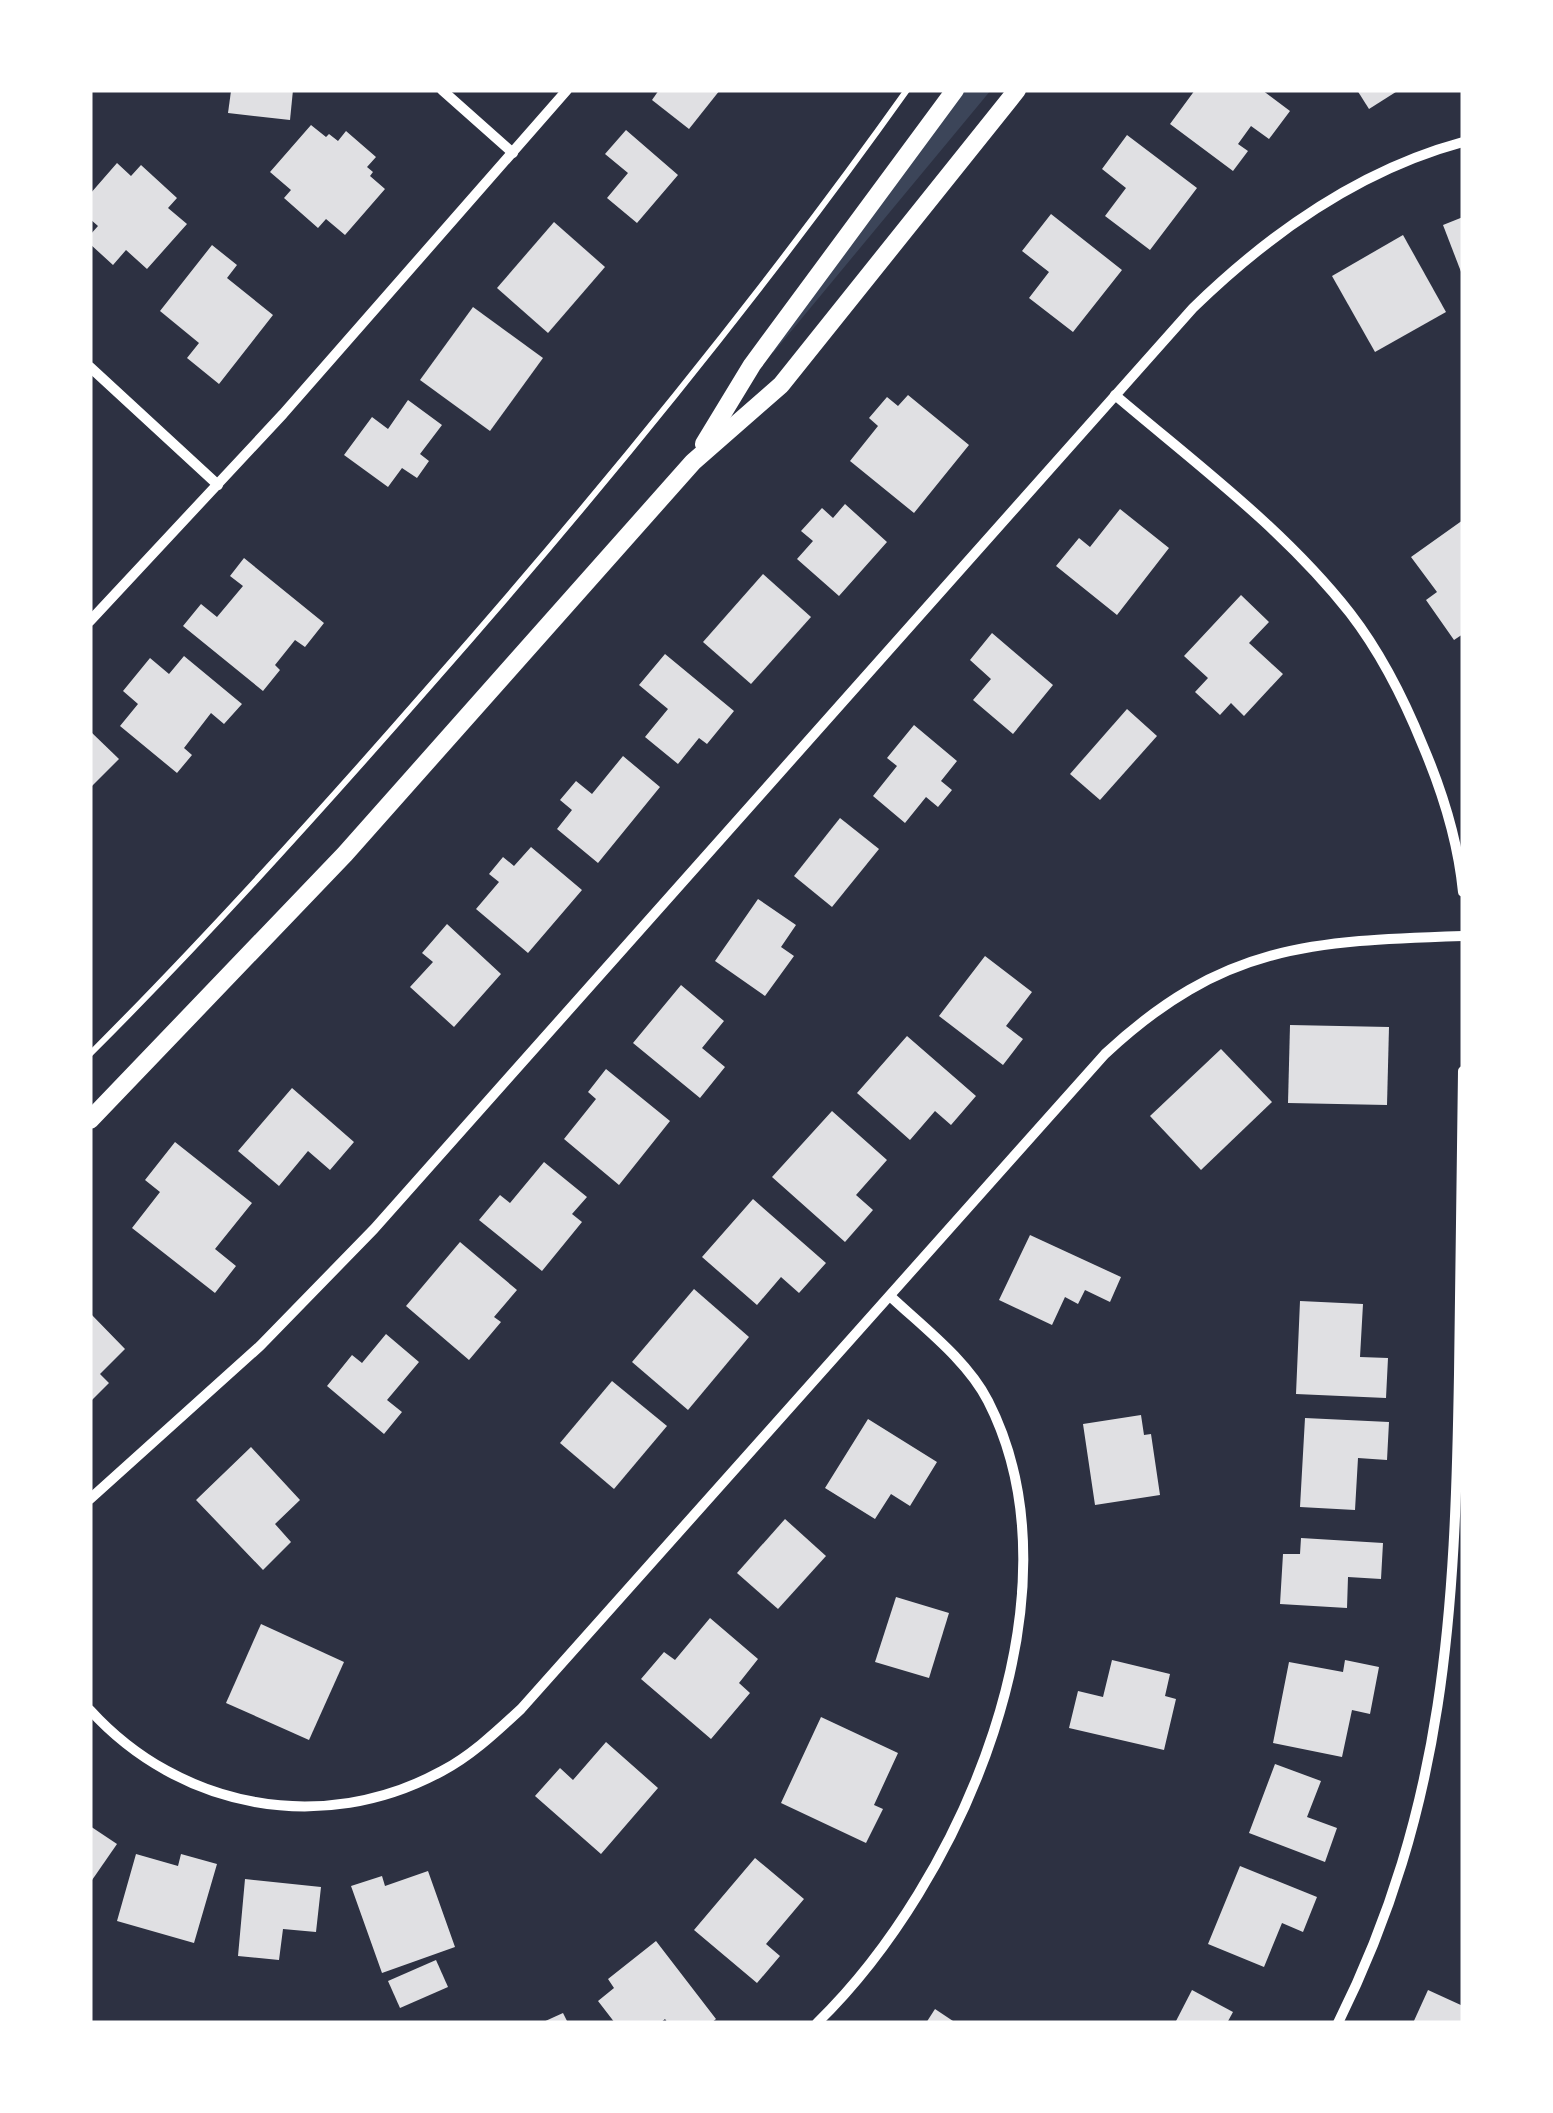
<svg xmlns="http://www.w3.org/2000/svg" width="1553" height="2113" viewBox="0 0 1553 2113" font-family="'Roboto Serif',serif">
	<style>
		.green { fill: #3c4559 }
		.building { fill: #e0e0e3 }
		.lines { fill: none; stroke-linecap: round; stroke-linejoin: round }
		.path { stroke: #fff; stroke-width: 6 }
		.minor { stroke: #fff; stroke-width: 10 }
		.tertiary { stroke: #fff; stroke-width: 18 }
	</style>
	<rect width="100%" height="100%" fill="#2d3142"/>
	<!-- green -->
	<path class="green" d="M 965,90 L 991,90 L 773,353 L 771,349 Z"/>
	<!-- building -->
	<g class="building">
		<path d="M 293,90 L 290,120 L 228,113 L 231,91 Z"/>
		<path d="M 659,90 L 720,90 L 689,129 L 652,100 Z"/>
		<path d="M 1195,90 L 1262,90 L 1290,111 L 1269,139 L 1251,126 L 1238,144 L 1248,151 L 1233,171 L 1170,124 Z"/>
		<path d="M 1357,90 L 1399,90 L 1369,109 Z"/>
		<path d="M 311,125 L 326,137 L 329,134 L 338,141 L 346,131 L 376,157 L 367,167 L 373,172 L 370,176 L 385,189 L 345,235 L 326,219 L 318,228 L 284,198 L 291,190 L 270,172 Z"/>
		<path d="M 626,130 L 678,175 L 637,223 L 607,198 L 628,173 L 605,154 Z"/>
		<path d="M 1127,135 L 1197,188 L 1150,250 L 1105,216 L 1126,188 L 1102,169 Z"/>
		<path d="M 117,163 L 131,176 L 141,165 L 177,198 L 168,208 L 187,224 L 147,269 L 126,250 L 113,265 L 90,244 L 90,235 L 98,226 L 90,219 L 90,194 Z"/>
		<path d="M 1051,214 L 1122,270 L 1073,332 L 1029,298 L 1049,272 L 1022,251 Z"/>
		<path d="M 1463,217 L 1463,277 L 1443,225 Z"/>
		<path d="M 554,222 L 605,267 L 548,333 L 497,288 Z"/>
		<path d="M 1403,235 L 1446,312 L 1375,352 L 1332,276 Z"/>
		<path d="M 212,245 L 237,265 L 227,278 L 273,315 L 219,384 L 187,358 L 199,343 L 160,311 Z"/>
		<path d="M 473,307 L 543,358 L 490,431 L 420,380 Z"/>
		<path d="M 908,395 L 969,445 L 914,513 L 850,461 L 878,426 L 869,418 L 887,397 L 898,406 Z"/>
		<path d="M 408,400 L 442,425 L 420,454 L 429,461 L 417,478 L 402,468 L 388,487 L 344,455 L 372,417 L 388,429 Z"/>
		<path d="M 845,504 L 887,542 L 839,596 L 797,559 L 813,541 L 801,531 L 822,508 L 833,518 Z"/>
		<path d="M 1120,509 L 1169,548 L 1117,615 L 1056,566 L 1079,538 L 1090,547 Z"/>
		<path d="M 1463,520 L 1463,634 L 1454,640 L 1426,600 L 1437,592 L 1411,557 Z"/>
		<path d="M 244,558 L 324,623 L 305,647 L 295,640 L 275,665 L 280,670 L 263,691 L 183,626 L 201,604 L 217,617 L 243,586 L 230,576 Z"/>
		<path d="M 763,574 L 811,617 L 751,684 L 703,642 Z"/>
		<path d="M 1241,595 L 1269,622 L 1249,643 L 1283,674 L 1244,716 L 1231,703 L 1220,715 L 1195,692 L 1208,678 L 1184,656 Z"/>
		<path d="M 992,633 L 1053,685 L 1013,734 L 973,700 L 991,679 L 970,660 Z"/>
		<path d="M 665,654 L 734,711 L 707,744 L 699,738 L 678,764 L 645,737 L 668,709 L 639,685 Z"/>
		<path d="M 184,656 L 242,704 L 224,724 L 211,713 L 184,748 L 192,755 L 177,773 L 120,726 L 138,704 L 123,691 L 150,658 L 169,674 Z"/>
		<path d="M 1127,709 L 1157,736 L 1100,800 L 1070,774 Z"/>
		<path d="M 914,725 L 957,761 L 941,781 L 952,790 L 938,807 L 926,797 L 905,823 L 873,796 L 897,766 L 887,758 Z"/>
		<path d="M 90,731 L 119,759 L 90,788 Z"/>
		<path d="M 623,756 L 660,787 L 598,863 L 557,829 L 572,810 L 560,800 L 576,781 L 592,794 Z"/>
		<path d="M 840,818 L 879,849 L 832,907 L 794,876 Z"/>
		<path d="M 531,847 L 582,890 L 528,953 L 476,909 L 499,882 L 489,874 L 503,857 L 514,866 Z"/>
		<path d="M 758,899 L 796,925 L 781,947 L 794,956 L 765,996 L 715,961 Z"/>
		<path d="M 447,924 L 501,974 L 454,1027 L 410,987 L 433,962 L 422,953 Z"/>
		<path d="M 985,956 L 1032,992 L 1006,1026 L 1023,1039 L 1003,1065 L 939,1016 Z"/>
		<path d="M 681,985 L 724,1021 L 702,1048 L 725,1067 L 700,1098 L 633,1043 Z"/>
		<path d="M 1290,1025 L 1389,1027 L 1387,1105 L 1288,1103 Z"/>
		<path d="M 907,1036 L 976,1096 L 951,1125 L 935,1111 L 910,1140 L 857,1093 Z"/>
		<path d="M 1221,1049 L 1272,1102 L 1201,1170 L 1150,1116 Z"/>
		<path d="M 606,1069 L 670,1121 L 619,1185 L 564,1139 L 596,1099 L 588,1092 Z"/>
		<path d="M 292,1088 L 354,1142 L 330,1170 L 308,1151 L 279,1186 L 238,1151 Z"/>
		<path d="M 832,1111 L 887,1160 L 856,1195 L 873,1210 L 845,1242 L 772,1177 Z"/>
		<path d="M 175,1142 L 252,1203 L 215,1249 L 236,1266 L 215,1293 L 132,1228 L 160,1192 L 145,1180 Z"/>
		<path d="M 544,1162 L 587,1197 L 572,1214 L 582,1222 L 542,1271 L 479,1220 L 500,1195 L 510,1203 Z"/>
		<path d="M 753,1199 L 826,1263 L 799,1293 L 781,1277 L 757,1305 L 702,1257 Z"/>
		<path d="M 1030,1235 L 1121,1277 L 1110,1302 L 1085,1290 L 1078,1304 L 1065,1297 L 1052,1325 L 999,1300 Z"/>
		<path d="M 460,1242 L 517,1290 L 494,1317 L 501,1322 L 469,1360 L 406,1306 Z"/>
		<path d="M 694,1289 L 749,1337 L 688,1410 L 632,1362 Z"/>
		<path d="M 1300,1301 L 1363,1304 L 1360,1357 L 1388,1358 L 1386,1398 L 1296,1394 Z"/>
		<path d="M 90,1313 L 125,1349 L 100,1374 L 109,1383 L 90,1402 Z"/>
		<path d="M 386,1334 L 419,1362 L 387,1400 L 402,1412 L 384,1434 L 327,1386 L 352,1355 L 362,1363 Z"/>
		<path d="M 612,1381 L 667,1426 L 614,1489 L 560,1443 Z"/>
		<path d="M 1141,1415 L 1144,1435 L 1151,1434 L 1160,1495 L 1095,1505 L 1083,1424 Z"/>
		<path d="M 1305,1418 L 1389,1422 L 1387,1460 L 1358,1458 L 1355,1510 L 1300,1507 Z"/>
		<path d="M 868,1419 L 937,1462 L 910,1506 L 891,1494 L 875,1519 L 825,1488 Z"/>
		<path d="M 251,1447 L 300,1500 L 275,1524 L 291,1542 L 263,1570 L 196,1500 Z"/>
		<path d="M 785,1519 L 826,1556 L 778,1609 L 737,1573 Z"/>
		<path d="M 1301,1538 L 1383,1543 L 1381,1579 L 1348,1577 L 1347,1608 L 1280,1604 L 1283,1554 L 1300,1554 Z"/>
		<path d="M 896,1597 L 949,1613 L 929,1678 L 875,1662 Z"/>
		<path d="M 710,1618 L 758,1659 L 739,1683 L 750,1693 L 711,1739 L 641,1679 L 664,1652 L 675,1660 Z"/>
		<path d="M 261,1624 L 344,1662 L 309,1740 L 226,1703 Z"/>
		<path d="M 1112,1660 L 1170,1674 L 1165,1696 L 1176,1699 L 1164,1750 L 1069,1728 L 1078,1691 L 1103,1697 Z"/>
		<path d="M 1345,1660 L 1379,1667 L 1370,1714 L 1352,1710 L 1342,1757 L 1273,1743 L 1289,1662 L 1343,1672 Z"/>
		<path d="M 821,1717 L 898,1753 L 874,1805 L 883,1809 L 866,1843 L 781,1803 Z"/>
		<path d="M 606,1742 L 658,1788 L 601,1854 L 535,1796 L 560,1768 L 573,1780 Z"/>
		<path d="M 1275,1764 L 1321,1781 L 1307,1817 L 1337,1828 L 1325,1862 L 1249,1833 Z"/>
		<path d="M 90,1826 L 117,1844 L 90,1883 Z"/>
		<path d="M 136,1854 L 178,1866 L 181,1854 L 217,1864 L 194,1943 L 117,1921 Z"/>
		<path d="M 755,1858 L 804,1899 L 766,1944 L 780,1956 L 757,1983 L 694,1930 Z"/>
		<path d="M 1240,1866 L 1317,1897 L 1303,1932 L 1282,1923 L 1264,1967 L 1208,1944 Z"/>
		<path d="M 428,1871 L 455,1947 L 382,1973 L 351,1886 L 382,1876 L 385,1886 Z"/>
		<path d="M 245,1879 L 321,1887 L 316,1932 L 283,1929 L 279,1960 L 238,1956 Z"/>
		<path d="M 656,1941 L 716,2019 L 711,2023 L 668,2023 L 665,2019 L 660,2023 L 615,2023 L 598,2001 L 614,1988 L 608,1979 Z"/>
		<path d="M 436,1960 L 448,1987 L 400,2008 L 388,1981 Z"/>
		<path d="M 1192,1990 L 1233,2012 L 1227,2023 L 1175,2023 Z"/>
		<path d="M 1428,1990 L 1463,2006 L 1463,2023 L 1413,2023 Z"/>
		<path d="M 935,2009 L 956,2023 L 926,2023 Z"/>
		<path d="M 563,2013 L 568,2023 L 541,2023 Z"/>
	</g>
	<g class="lines">
		<!-- path -->
		<path class="path" d="M 90,1054 C 208,936 319,813 429,687 C 598,495 759,298 907,90"/>
		<!-- minor -->
		<g class="minor">
			<path d="M 442,90 L 513,153"/>
			<path d="M 90,367 L 218,485"/>
			<path d="M 1115,395 C 1195,463 1284,529 1350,613 C 1381,653 1404,699 1423,746 C 1443,793 1458,841 1463,892"/>
			<path d="M 90,621 L 283,414 L 567,90"/>
			<path d="M 90,1499 L 260,1346 L 374,1229 L 1193,308 C 1270,233 1359,170 1463,142"/>
			<path d="M 90,1710 C 180,1809 323,1836 442,1771 C 472,1755 496,1732 521,1709 L 1105,1054 C 1223,944 1311,941 1463,936"/>
			<path d="M 817,2023 C 961,1883 1087,1594 988,1401 C 967,1360 923,1327 890,1296"/>
			<path d="M 1338,2023 C 1446,1806 1455,1611 1459,1374 C 1460,1273 1462,1172 1463,1071"/>
		</g>
		<!-- tertiary -->
		<g class="tertiary">
			<path d="M 704,444 L 752,365 L 955,90"/>
			<path d="M 90,1120 L 345,854 L 693,462 L 781,385 L 1017,90"/>
		</g>
	</g>
	<!-- border -->
	<rect width="1553" height="2113" fill="none" stroke="#ffffff" stroke-width="185"/>
</svg>
